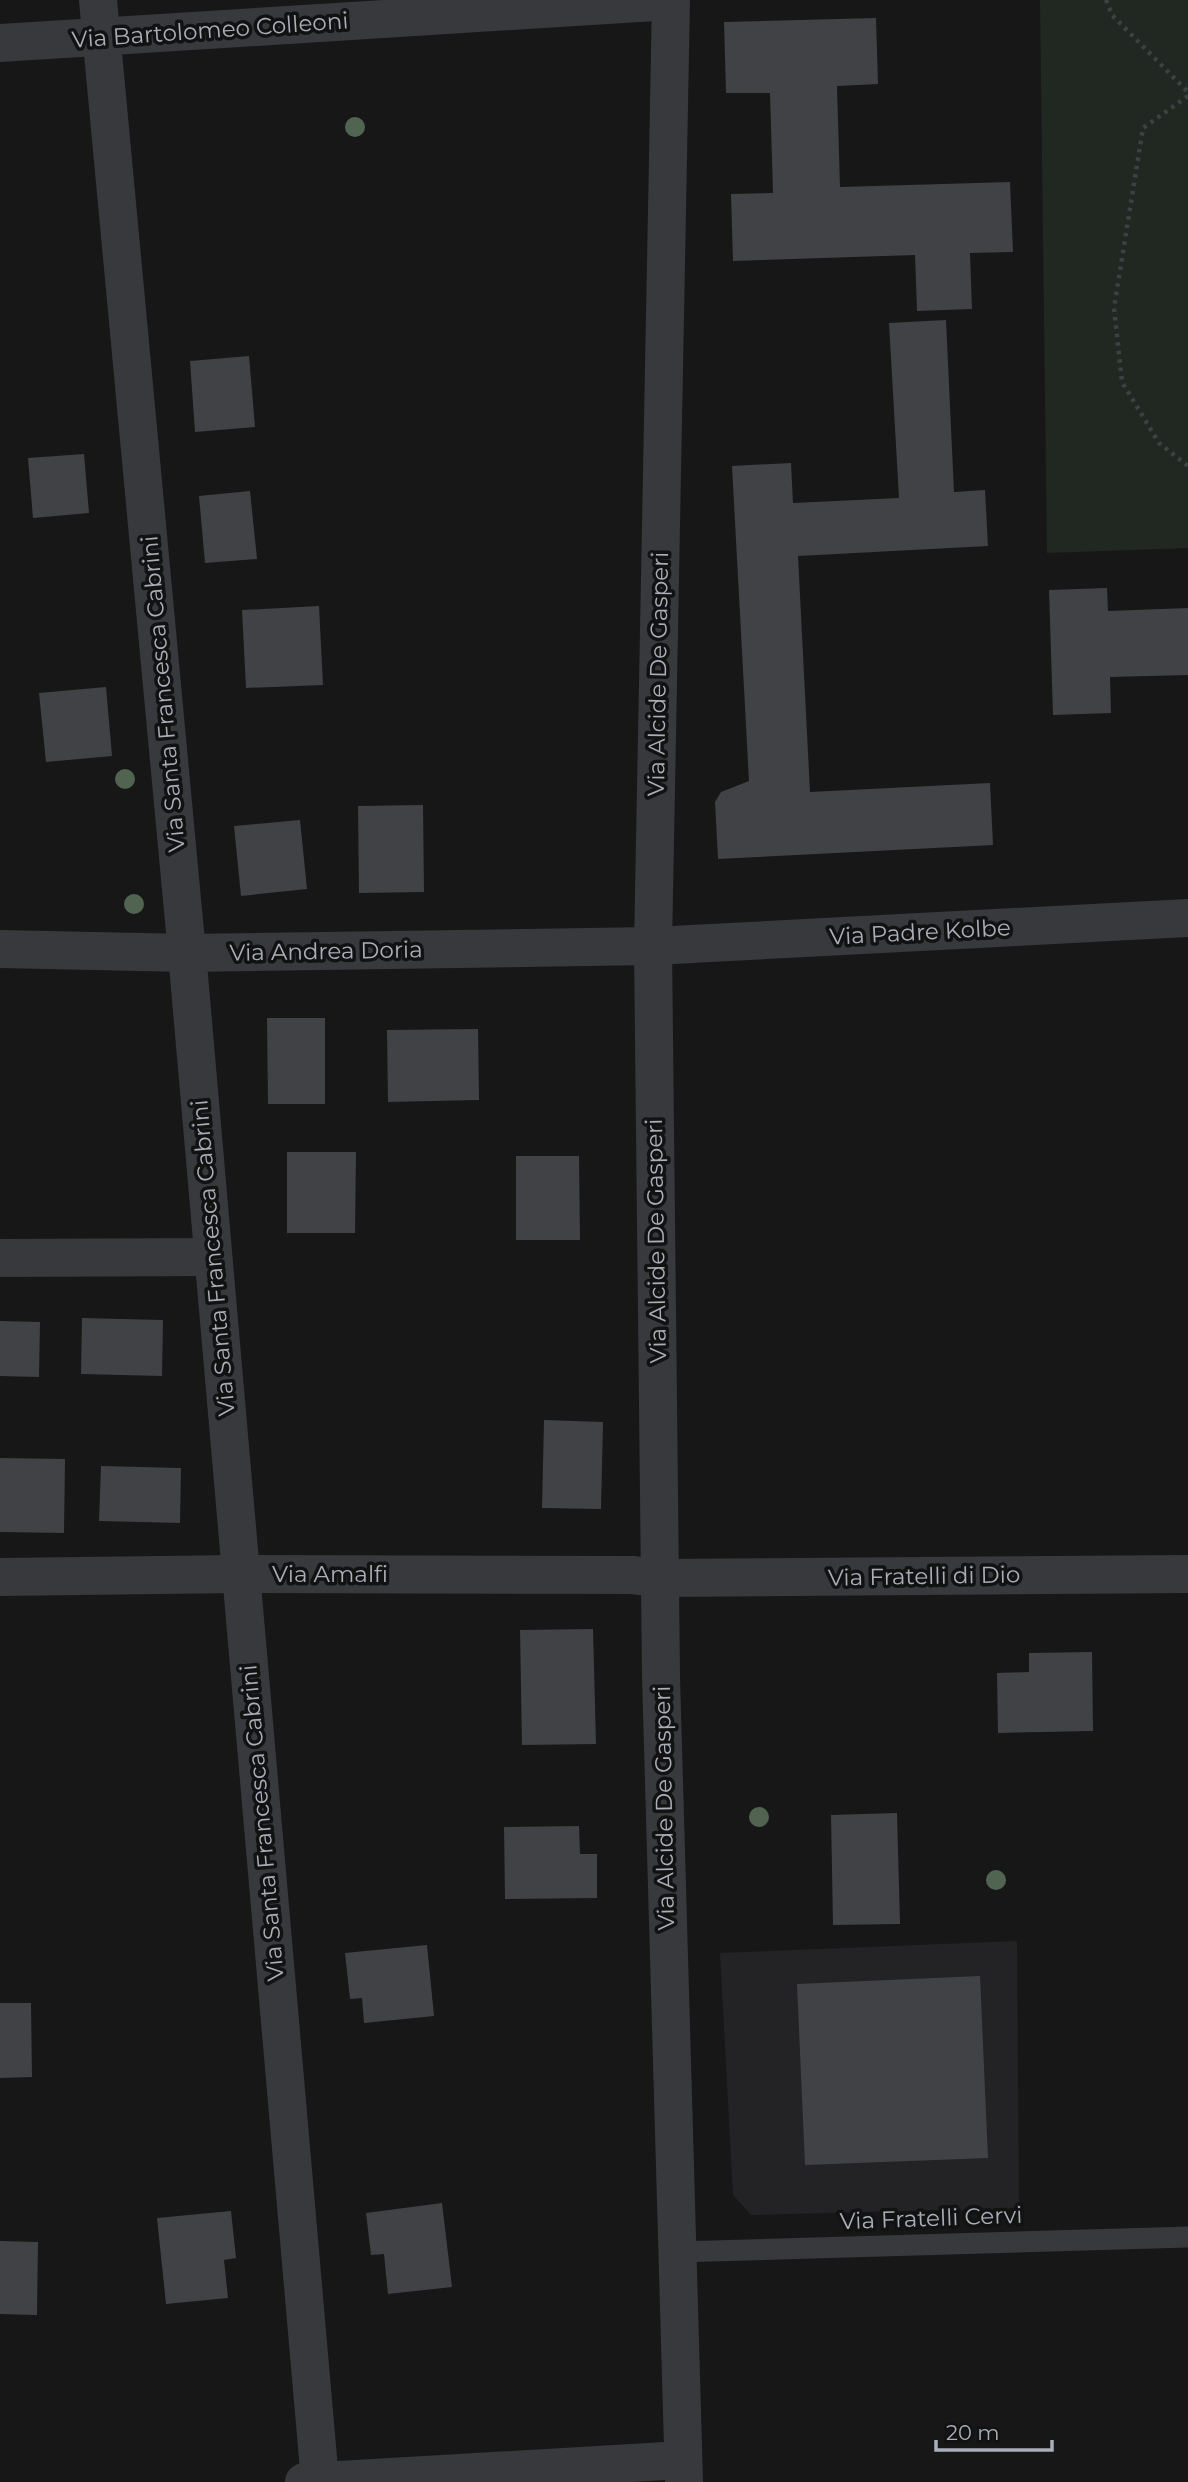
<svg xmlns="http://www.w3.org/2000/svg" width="1188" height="2482" viewBox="0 0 1188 2482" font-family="Montserrat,sans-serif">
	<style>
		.built { fill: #232325 }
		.green { fill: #212821 }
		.building { fill: #414245 }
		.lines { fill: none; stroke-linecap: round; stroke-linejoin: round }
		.path { stroke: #3e4044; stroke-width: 4.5; stroke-dasharray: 3.5 5; stroke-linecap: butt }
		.service { stroke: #38393d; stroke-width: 21 }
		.minor { stroke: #38393d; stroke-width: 38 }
		.tertiary { stroke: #38393d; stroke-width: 38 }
		.tree { fill: #516452 }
		.labels { text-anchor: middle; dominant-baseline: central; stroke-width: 7; stroke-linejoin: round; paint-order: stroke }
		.street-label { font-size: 23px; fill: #a9aeb8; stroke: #121213 }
	</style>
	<rect width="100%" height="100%" fill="#171718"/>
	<!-- built -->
	<path class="built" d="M 1017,1941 L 1019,2208 L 751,2215 L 733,2195 L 720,1953 Z"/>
	<!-- green -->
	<path class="green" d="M 1040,0 L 1188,0 L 1188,548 L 1047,553 Z"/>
	<!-- building -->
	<g class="building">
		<path d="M 876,18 L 878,84 L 837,86 L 840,187 L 1010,182 L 1013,252 L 970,253 L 972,309 L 917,311 L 915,255 L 733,261 L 731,194 L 773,193 L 770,93 L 726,93 L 724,22 Z"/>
		<path d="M 946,320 L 954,492 L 985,490 L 988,546 L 798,556 L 810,792 L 990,783 L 993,845 L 718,859 L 715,802 L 721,792 L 749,781 L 732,466 L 791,463 L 793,503 L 899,498 L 889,323 Z"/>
		<path d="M 249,356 L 255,427 L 195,432 L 190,361 Z"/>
		<path d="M 84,454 L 89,513 L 33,518 L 28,458 Z"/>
		<path d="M 250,491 L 257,559 L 205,563 L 199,496 Z"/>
		<path d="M 1107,588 L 1108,611 L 1188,608 L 1188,675 L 1110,677 L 1111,713 L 1053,715 L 1049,590 Z"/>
		<path d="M 319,606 L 323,685 L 246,688 L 242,610 Z"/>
		<path d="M 106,687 L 112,756 L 46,762 L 39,693 Z"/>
		<path d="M 423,805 L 424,892 L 359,893 L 358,806 Z"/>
		<path d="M 300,820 L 307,889 L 241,896 L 234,826 Z"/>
		<path d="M 267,1018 L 325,1018 L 325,1104 L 268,1104 Z"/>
		<path d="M 478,1029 L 479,1100 L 388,1102 L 387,1030 Z"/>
		<path d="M 287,1152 L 356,1152 L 355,1233 L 287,1233 Z"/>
		<path d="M 516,1156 L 579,1156 L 580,1240 L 516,1240 Z"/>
		<path d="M 82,1318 L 163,1320 L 162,1376 L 81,1374 Z"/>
		<path d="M 0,1321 L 40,1322 L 39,1377 L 0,1376 Z"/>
		<path d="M 544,1420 L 603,1422 L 601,1509 L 542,1508 Z"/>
		<path d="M 0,1458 L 65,1459 L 64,1533 L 0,1532 Z"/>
		<path d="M 101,1466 L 181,1468 L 180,1523 L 99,1521 Z"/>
		<path d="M 593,1629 L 596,1744 L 522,1745 L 520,1630 Z"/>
		<path d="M 1092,1652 L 1093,1731 L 998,1733 L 997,1673 L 1029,1672 L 1029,1653 Z"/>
		<path d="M 897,1813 L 900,1924 L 833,1925 L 831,1815 Z"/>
		<path d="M 579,1826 L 580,1854 L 597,1854 L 597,1898 L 505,1899 L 504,1827 Z"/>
		<path d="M 427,1945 L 434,2016 L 364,2023 L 362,1998 L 350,1999 L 345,1953 Z"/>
		<path d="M 980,1976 L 988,2158 L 805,2165 L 797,1984 Z"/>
		<path d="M 0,2003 L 31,2003 L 32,2077 L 0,2078 Z"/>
		<path d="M 442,2203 L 452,2287 L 388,2294 L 384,2254 L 371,2255 L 366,2213 Z"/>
		<path d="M 231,2211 L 236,2258 L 224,2260 L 228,2298 L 166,2304 L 157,2218 Z"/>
		<path d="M 0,2241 L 38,2242 L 37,2315 L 0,2314 Z"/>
	</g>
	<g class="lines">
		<!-- path -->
		<g class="path">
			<path d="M 1106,0 L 1112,15 L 1188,92"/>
			<path d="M 1188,96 L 1143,128 L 1114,308 L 1122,382 L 1159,443 L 1188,466"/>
		</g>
		<!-- service -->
		<path class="service" d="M 676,2252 L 1188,2237"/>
		<!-- minor -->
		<g class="minor">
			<path d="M 98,0 L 187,953 L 320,2481"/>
			<path d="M 0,43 L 671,1"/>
			<path d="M 0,949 L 187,953 L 653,946 L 1188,918"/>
			<path d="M 0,1258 L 212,1257"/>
			<path d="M 0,1577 L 240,1574 L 632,1575 L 659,1578 L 1188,1574"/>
			<path d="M 304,2482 L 683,2460"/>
		</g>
		<!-- tertiary -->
		<path class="tertiary" d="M 671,0 L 653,946 L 661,1677 L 684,2482"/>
	</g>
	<!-- trees -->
	<g class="tree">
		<circle cx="355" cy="127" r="10"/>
		<circle cx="125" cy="779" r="10"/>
		<circle cx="134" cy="904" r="10"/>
		<circle cx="759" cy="1817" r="10"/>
		<circle cx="996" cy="1880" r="10"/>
	</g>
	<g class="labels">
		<!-- street labels -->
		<g class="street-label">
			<text transform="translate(210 30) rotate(-4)">Via Bartolomeo Colleoni</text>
			<text transform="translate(658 674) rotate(-89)">Via Alcide De Gasperi</text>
			<text transform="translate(163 694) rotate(-95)">Via Santa Francesca Cabrini</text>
			<text transform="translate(920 932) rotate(-3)">Via Padre Kolbe</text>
			<text transform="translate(326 951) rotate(-1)">Via Andrea Doria</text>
			<text transform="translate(656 1241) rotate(-91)">Via Alcide De Gasperi</text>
			<text transform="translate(213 1258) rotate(-95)">Via Santa Francesca Cabrini</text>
			<text x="330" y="1574">Via Amalfi</text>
			<text transform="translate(924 1576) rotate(-1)">Via Fratelli di Dio</text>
			<text transform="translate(664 1808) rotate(-91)">Via Alcide De Gasperi</text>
			<text transform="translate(262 1823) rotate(-95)">Via Santa Francesca Cabrini</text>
			<text transform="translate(931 2218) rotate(-2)">Via Fratelli Cervi</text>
		</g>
	</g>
	<!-- scale -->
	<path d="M936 2440v10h116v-10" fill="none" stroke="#a9aeb8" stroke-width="3.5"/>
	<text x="946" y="2440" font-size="21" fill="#a9aeb8" stroke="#121213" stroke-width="5" paint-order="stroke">20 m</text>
</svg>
